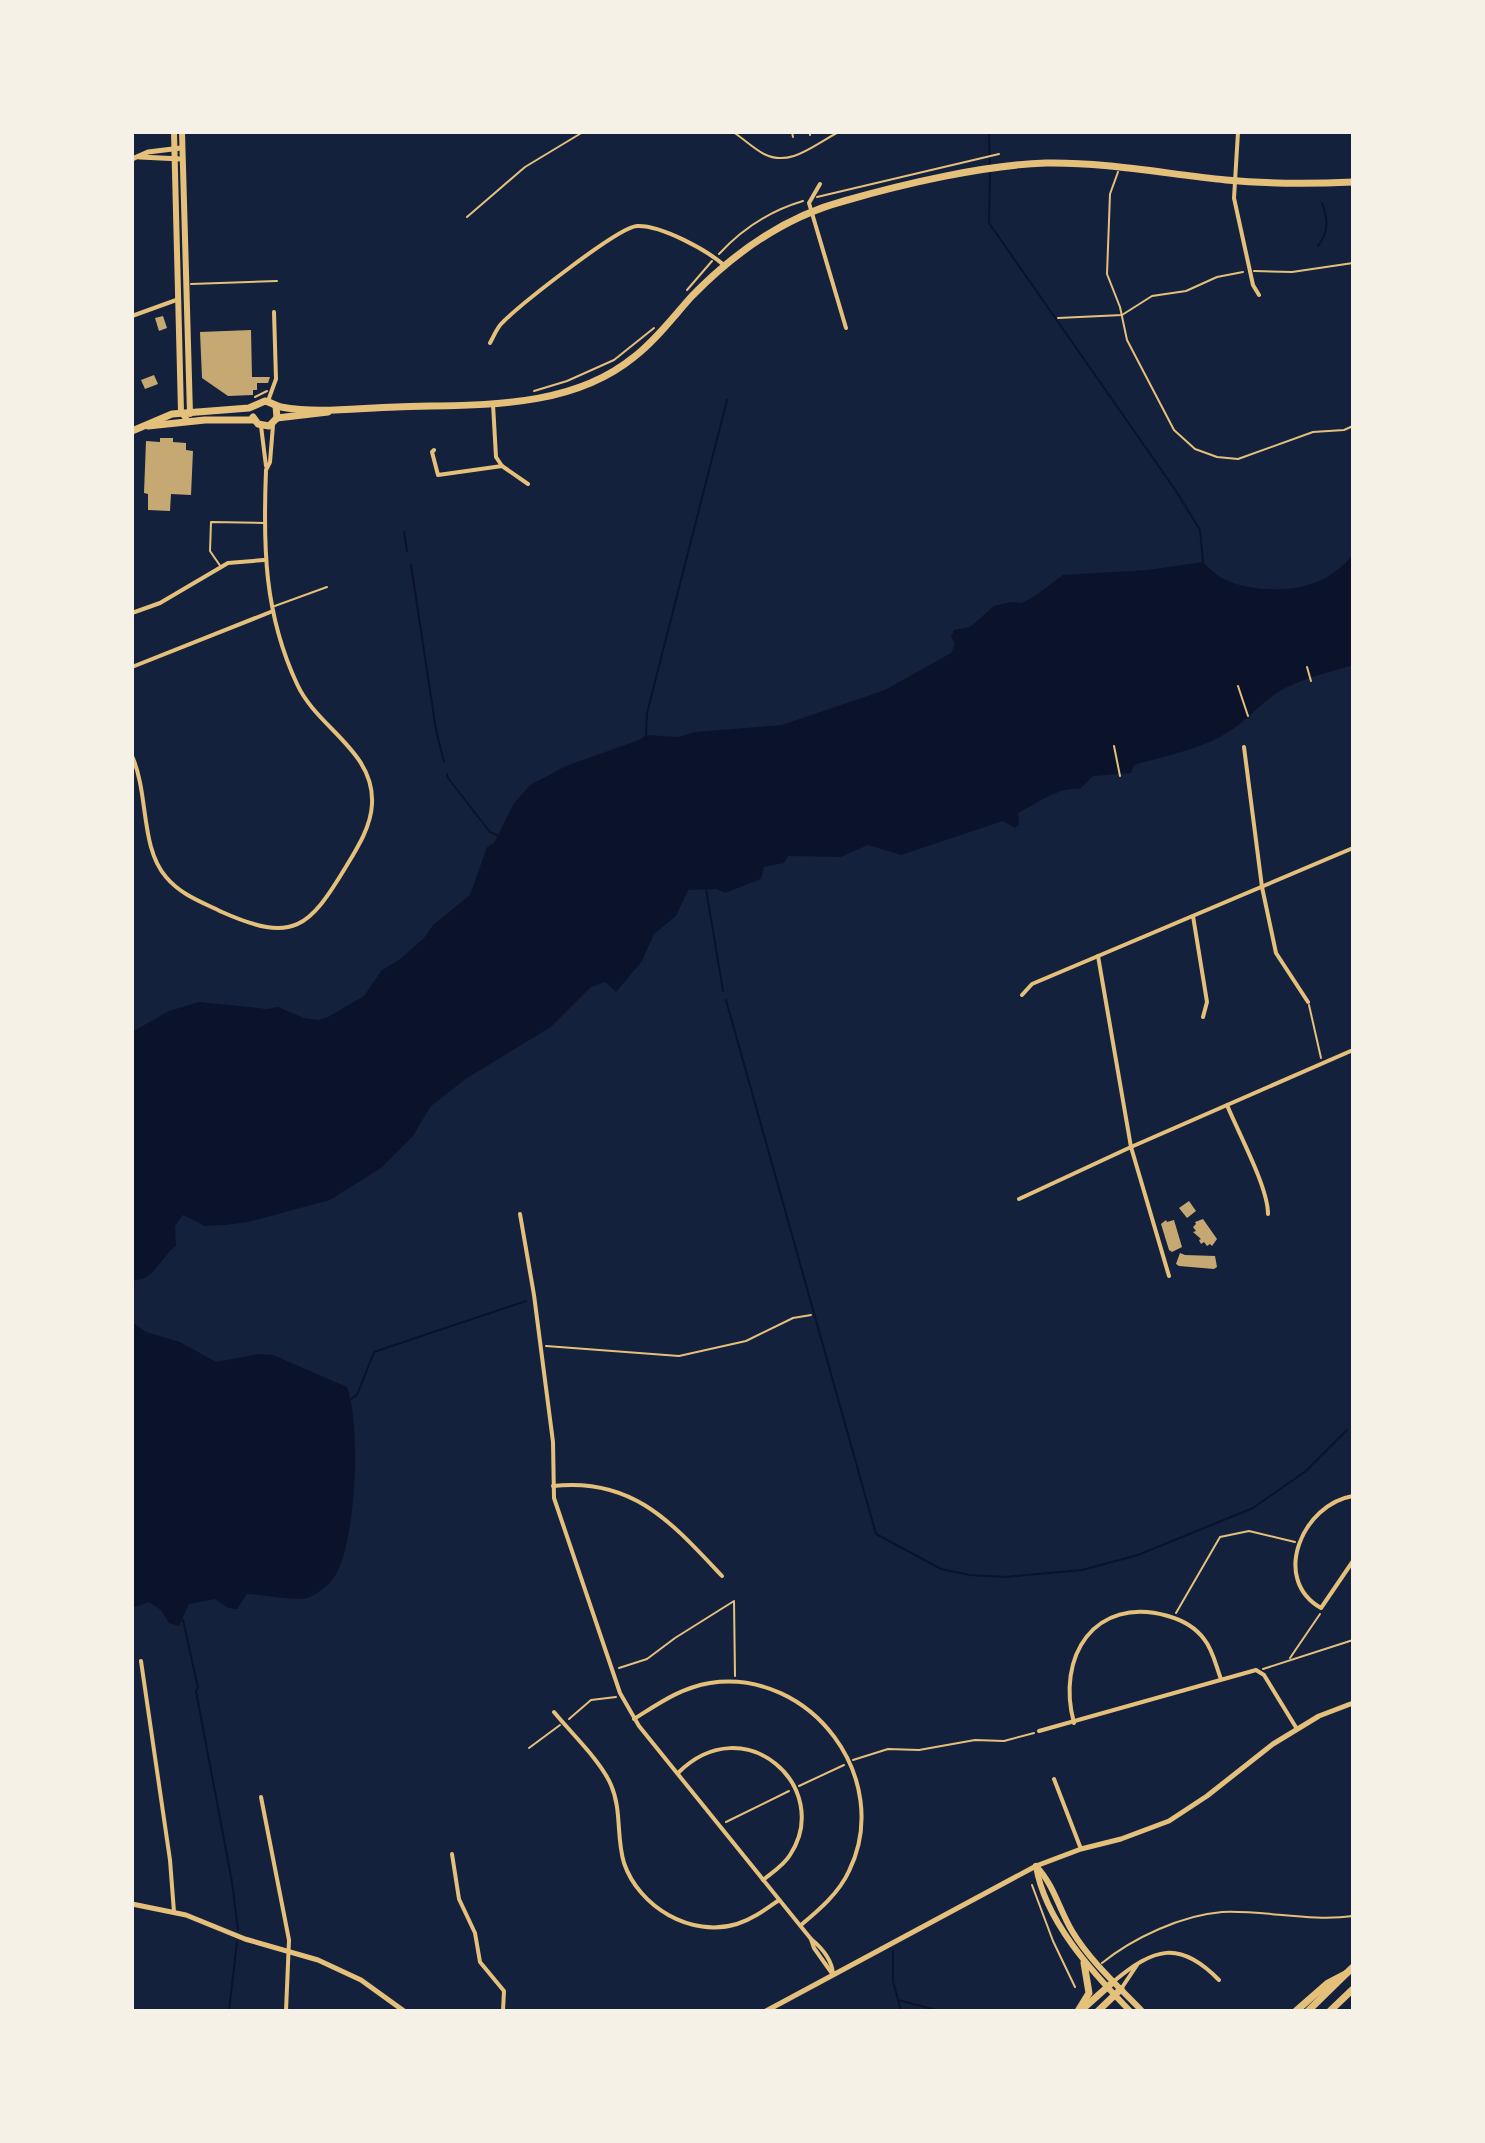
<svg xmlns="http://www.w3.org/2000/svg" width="1485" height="2143" viewBox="0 0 1485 2143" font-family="'DejaVu Sans',sans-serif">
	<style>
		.water { fill: #0b132b }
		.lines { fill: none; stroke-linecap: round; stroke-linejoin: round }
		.stream { stroke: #0b132b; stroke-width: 2 }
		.building { fill: #c6a872 }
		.path { stroke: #e5c07b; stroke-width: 2 }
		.service { stroke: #e5c07b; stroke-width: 2 }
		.minor { stroke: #e5c07b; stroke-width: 4 }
		.tertiary { stroke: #e5c07b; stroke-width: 5 }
		.secondary { stroke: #e5c07b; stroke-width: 6 }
		.primary { stroke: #e5c07b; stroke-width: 7 }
		.trunk { stroke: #e5c07b; stroke-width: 7 }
	</style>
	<rect width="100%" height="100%" fill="#14213d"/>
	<!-- water -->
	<g class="water">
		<path d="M 1353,550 L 1353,665 C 1331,672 1296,680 1277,693 C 1256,707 1241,727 1218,738 C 1192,751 1162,757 1134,765 L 1131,773 L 1093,776 L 1080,789 C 1057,787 1037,804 1018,813 L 1019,824 L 1015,828 L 1003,821 L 901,855 L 868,845 L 841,857 L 788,856 L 784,863 L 764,867 L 761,879 L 725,893 L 716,889 L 688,890 L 676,916 L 654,934 L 642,961 L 616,992 L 605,982 L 591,987 L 551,1027 L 467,1078 L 431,1106 L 413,1136 L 381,1168 L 330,1200 L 248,1222 L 224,1225 L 205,1226 L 183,1215 L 175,1226 L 176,1246 C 161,1256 155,1280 135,1280 L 132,1286 L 132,1032 L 169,1011 L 199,1002 L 267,1009 L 278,1007 L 304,1018 L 318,1020 L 328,1017 L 364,996 L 382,970 L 399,960 L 424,938 L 433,925 L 470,895 L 487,847 L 494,843 L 513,805 L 530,785 L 566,766 L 639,740 L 646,735 L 678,737 L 695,732 L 782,725 L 885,690 L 951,653 L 955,644 L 951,637 L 954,630 L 970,627 L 994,606 L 1010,602 L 1021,603 L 1032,598 L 1063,575 L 1147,570 L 1203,562 C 1207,566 1212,571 1217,575 C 1246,594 1305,595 1333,573 C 1342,566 1350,562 1353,550 Z"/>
		<path d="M 132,1322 L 146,1332 L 180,1342 L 216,1362 L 259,1354 L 273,1355 L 347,1387 C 361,1424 357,1547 333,1579 C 328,1586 316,1595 308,1598 C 295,1601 263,1595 247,1594 L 237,1609 L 228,1608 L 215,1599 L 189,1604 L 179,1626 L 169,1623 L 161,1610 L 149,1602 L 132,1608 Z"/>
	</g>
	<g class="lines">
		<!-- stream -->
		<g class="stream">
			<path d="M 989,132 L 990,167"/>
			<path d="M 990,173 L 989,223 L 1176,491 L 1200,530 L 1203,562"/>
			<path d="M 1318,246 C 1329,232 1328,219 1322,203"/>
			<path d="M 404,532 L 407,551"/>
			<path d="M 411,565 L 436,730 L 444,762"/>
			<path d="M 646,735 L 647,713 L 727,400"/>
			<path d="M 447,774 L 448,778 L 490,832 L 497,835"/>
			<path d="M 706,889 L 723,991"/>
			<path d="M 726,1000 L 876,1534 L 941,1569 L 970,1575 L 1005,1577 L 1082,1570 L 1138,1555 L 1253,1508 L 1306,1471 L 1347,1430"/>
			<path d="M 351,1399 L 357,1395 L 374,1352 L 526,1301"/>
			<path d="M 1352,1426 L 1353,1425"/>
			<path d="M 183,1620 L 198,1688 L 196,1691 L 232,1882 L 238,1930"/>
			<path d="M 893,1951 L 893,1981 L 901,2011"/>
			<path d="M 898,2000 L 940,2011"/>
			<path d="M 229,2011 L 237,1942"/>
		</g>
	</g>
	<!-- building -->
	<g class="building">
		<path d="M 163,316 L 167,328 L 159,331 L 155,318 Z"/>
		<path d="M 251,330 L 252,377 L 270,377 L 268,383 L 257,383 L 257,390 L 253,390 L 253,395 L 228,396 L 202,378 L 200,332 Z"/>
		<path d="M 154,375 L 158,384 L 145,389 L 141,380 Z"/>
		<path d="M 160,438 L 173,438 L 173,442 L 186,443 L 186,450 L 193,451 L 191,495 L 171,494 L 170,511 L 148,510 L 148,494 L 144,493 L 146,441 L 160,442 Z"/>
		<path d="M 1189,1201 L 1196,1211 L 1187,1218 L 1179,1208 Z"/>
		<path d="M 1203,1219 L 1217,1239 L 1212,1246 L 1210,1244 L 1207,1246 L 1204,1242 L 1201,1244 L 1199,1240 L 1201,1239 L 1193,1232 L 1196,1231 L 1193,1227 L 1196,1224 L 1195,1222 Z"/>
		<path d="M 1166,1220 L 1167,1222 L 1174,1220 L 1182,1247 L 1172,1252 L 1169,1250 L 1161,1224 Z"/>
		<path d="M 1180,1253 L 1185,1255 L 1215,1256 L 1217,1267 L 1214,1269 L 1179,1266 L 1176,1264 Z"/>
	</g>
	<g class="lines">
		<!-- path -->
		<g class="path">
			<path d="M 733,132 C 744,139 753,148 764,154 C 791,168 816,143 839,132"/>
			<path d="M 792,132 L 793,137"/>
			<path d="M 810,132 L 810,135"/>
			<path d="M 1118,172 L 1110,194 L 1107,274 L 1120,307 L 1127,340 L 1174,430 L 1195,449 L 1217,457 L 1238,459 L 1313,432 L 1344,430 L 1353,426"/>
			<path d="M 817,197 L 999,154"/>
			<path d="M 467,217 L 525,167 L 583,132"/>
			<path d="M 719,254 C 743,228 769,211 803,201"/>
			<path d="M 1254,271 L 1292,272 L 1353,263"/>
			<path d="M 191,284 L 277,281"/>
			<path d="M 687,290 L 712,261"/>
			<path d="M 1058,318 L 1122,315 L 1152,296 L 1186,291 L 1217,277 L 1243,272"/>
			<path d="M 534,391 L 567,381 L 614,360 L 654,328"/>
			<path d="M 255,397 L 267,391"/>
			<path d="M 1352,657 L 1353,660"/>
			<path d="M 1307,667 L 1311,681"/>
			<path d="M 1238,686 L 1248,716"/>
			<path d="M 1114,746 L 1120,776"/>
			<path d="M 1309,1005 L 1321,1058"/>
			<path d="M 546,1346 L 679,1356 L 746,1341 L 793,1318 L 811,1315"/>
			<path d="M 1176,1613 L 1220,1537 L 1249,1531 L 1295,1542"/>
			<path d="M 1290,1658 L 1320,1614"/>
			<path d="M 619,1668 L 647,1659 L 675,1638 L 734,1601 L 735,1676"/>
			<path d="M 1263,1669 L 1353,1640"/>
			<path d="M 569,1719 L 591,1700 L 616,1697"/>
			<path d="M 529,1748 L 560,1725"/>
			<path d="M 853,1760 L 888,1749 L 919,1750 L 975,1740 L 1004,1741 L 1034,1733"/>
			<path d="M 799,1786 L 844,1765"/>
			<path d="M 726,1822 L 789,1791"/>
			<path d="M 1032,1885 L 1053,1941 L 1075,1987"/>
			<path d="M 1102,1963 C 1133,1938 1182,1915 1222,1912 C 1265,1910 1310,1922 1353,1916"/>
		</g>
		<!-- service -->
		<g class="service">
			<path d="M 221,567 L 210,551 L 211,522 L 264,523"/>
			<path d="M 272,607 L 327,587"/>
		</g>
		<!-- minor -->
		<g class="minor">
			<path d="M 1238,132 L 1234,198 L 1253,285 L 1259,295"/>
			<path d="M 820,184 L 809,203 L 846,328"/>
			<path d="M 132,316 L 179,299"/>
			<path d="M 490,343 C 494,336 497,327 503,322 C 520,305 618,227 637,226 C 661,225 707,250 725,266"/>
			<path d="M 268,401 L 276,379 L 274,312"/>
			<path d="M 493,404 L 496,457 L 502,466"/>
			<path d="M 261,426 L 266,466"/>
			<path d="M 434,450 L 432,452 L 438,475 L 502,466 L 528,484"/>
			<path d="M 132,613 L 160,603 L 228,563 L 264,560"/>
			<path d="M 132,667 L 273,611"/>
			<path d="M 1244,747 L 1262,887 L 1276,953 L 1308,1002"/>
			<path d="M 132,756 C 149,794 140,847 166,877 C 181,895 202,902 222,912 C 294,944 309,928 347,865 C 358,847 371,826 372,804 C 375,751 317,728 297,684 C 264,613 263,547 266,470 L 270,462 L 273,425"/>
			<path d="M 1193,916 L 1207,1002 L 1203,1017"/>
			<path d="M 1098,956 L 1131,1147 L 1169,1276"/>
			<path d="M 1022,995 L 1032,984 L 1353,848"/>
			<path d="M 1227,1105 C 1238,1132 1268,1187 1268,1214"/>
			<path d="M 1019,1199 L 1131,1147 L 1353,1050"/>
			<path d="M 520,1214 L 534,1295 L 553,1442 L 554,1498 L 620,1693 L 639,1726 L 811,1939 C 822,1948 832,1960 833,1974"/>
			<path d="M 553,1486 C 633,1477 672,1523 722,1576"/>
			<path d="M 1353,1496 C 1303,1504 1270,1579 1321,1608 L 1353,1561"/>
			<path d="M 141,1661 L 170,1860 L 174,1912"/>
			<path d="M 554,1712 C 571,1733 601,1761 611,1785 C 622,1810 616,1837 624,1863 C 639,1907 691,1938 737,1924 C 753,1919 766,1909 779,1900"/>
			<path d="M 634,1719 C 658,1704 680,1688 710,1683 C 811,1668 894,1779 849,1871 C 839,1893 819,1910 801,1925"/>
			<path d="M 1074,1723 C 1056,1657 1094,1595 1168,1616 C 1182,1620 1195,1627 1204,1639 C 1213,1650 1216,1666 1221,1679"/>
			<path d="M 1039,1731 L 1256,1670 L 1264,1675 L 1297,1729"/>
			<path d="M 678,1773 C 745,1706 834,1788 790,1855 C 784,1865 773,1872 763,1880"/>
			<path d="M 1054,1779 L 1081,1849"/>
			<path d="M 261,1797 L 289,1940 L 286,2011"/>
			<path d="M 452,1854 L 459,1899 L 475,1933 L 480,1962 L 504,1991 L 503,2011"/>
			<path d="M 811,1939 L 814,1948 L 831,1972"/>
			<path d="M 1113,1982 C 1154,1948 1179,1939 1219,1980"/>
			<path d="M 1121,1989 L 1137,1965"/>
		</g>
		<!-- tertiary -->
		<g class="tertiary">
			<path d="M 140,157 L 181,159"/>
			<path d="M 132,159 L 148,152 L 181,148"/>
			<path d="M 132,1904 L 186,1915 L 245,1939 L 318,1960 L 361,1980 L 404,2011"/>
			<path d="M 766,2011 L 1036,1866 L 1081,1849 L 1121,1839 L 1169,1821 L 1207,1796 L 1273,1744 L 1319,1716 L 1353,1703"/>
		</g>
		<!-- secondary -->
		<g class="secondary">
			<path d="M 174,132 L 181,412 L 188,421"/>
			<path d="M 182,132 L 190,414"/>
			<path d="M 1036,1866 C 1054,1885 1059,1909 1072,1931 C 1090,1961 1118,1986 1142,2011"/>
			<path d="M 1036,1866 C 1045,1921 1092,1972 1130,2011"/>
		</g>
		<!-- primary -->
		<g class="primary">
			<path d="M 253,417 L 258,424 L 269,426 L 277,418 L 276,406"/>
			<path d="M 277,418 L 328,412"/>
			<path d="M 148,426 L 205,420 L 254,420"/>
			<path d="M 132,431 L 172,414 L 249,408 L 265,401 C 271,402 275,406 281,407 C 318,414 358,408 396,407 C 475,404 568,411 634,357 C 656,340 673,317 692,296 C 735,252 784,217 844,201 C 903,184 984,165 1046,163 C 1106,162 1166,174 1226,180 C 1268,184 1311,184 1353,182"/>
		</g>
		<!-- trunk -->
		<g class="trunk">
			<path d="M 1085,2007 L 1113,1982"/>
			<path d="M 1078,2011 L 1089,1993 L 1084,1963"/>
			<path d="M 1098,2011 L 1121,1989"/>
			<path d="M 1296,2011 L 1328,1983 L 1347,1973"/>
			<path d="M 1308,2011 L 1353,1967"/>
			<path d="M 1330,2011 L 1353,1989"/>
		</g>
	</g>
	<!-- border -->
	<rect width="1485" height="2143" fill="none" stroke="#f6f1e7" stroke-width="268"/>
</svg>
